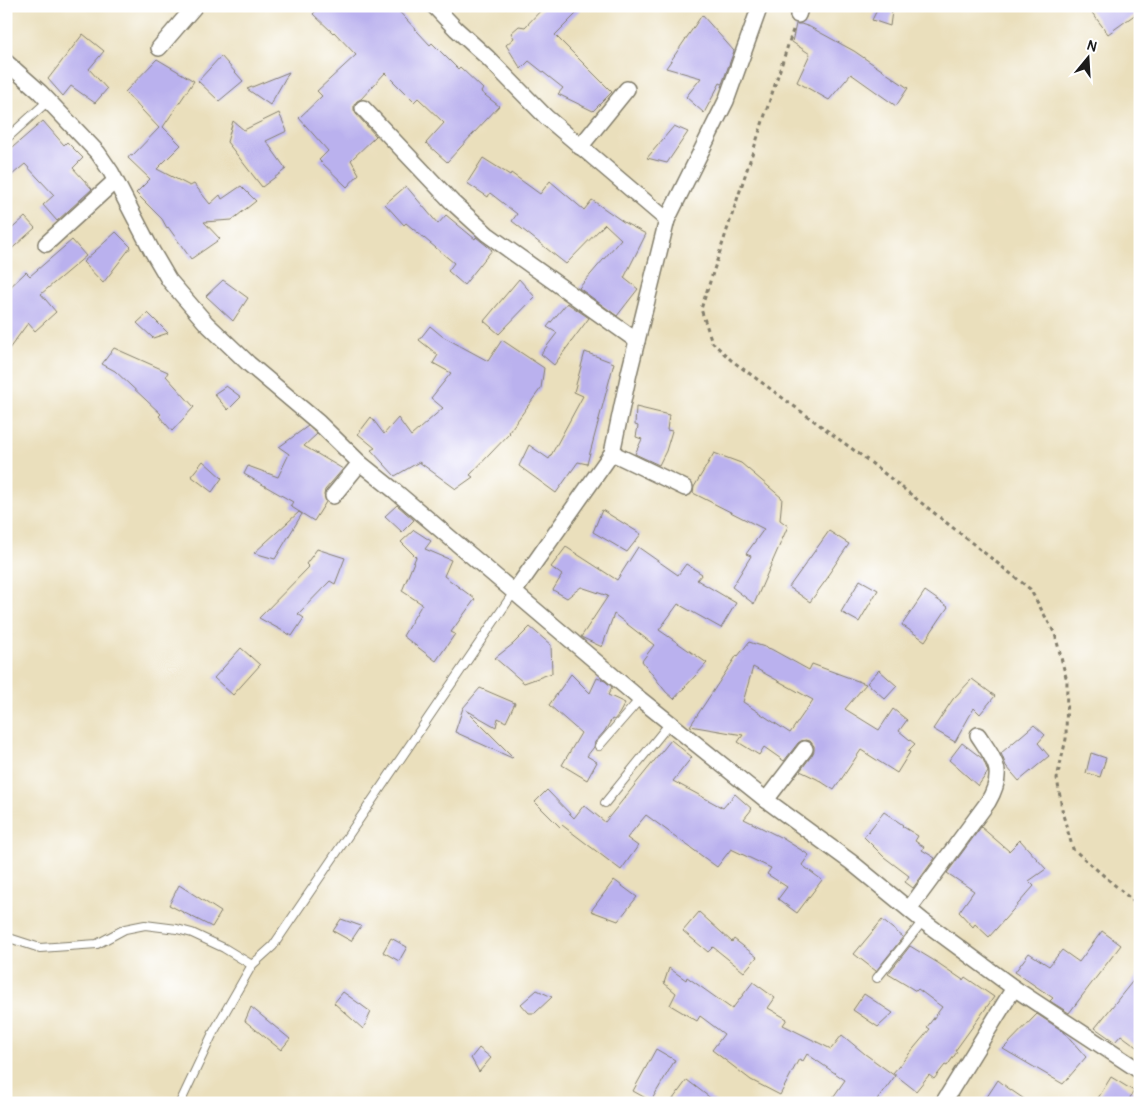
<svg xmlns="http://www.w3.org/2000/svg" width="1146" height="1109" viewBox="0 0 1146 1109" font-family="Pangolin,sans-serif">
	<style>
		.building { fill: #bab1ee; fill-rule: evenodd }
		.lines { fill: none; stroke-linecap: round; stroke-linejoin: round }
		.lane-casing { stroke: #837e6c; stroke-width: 10 }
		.street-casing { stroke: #837e6c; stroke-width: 18 }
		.path { stroke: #837e6c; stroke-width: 3; stroke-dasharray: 4 4; stroke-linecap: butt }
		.lane { stroke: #fff; stroke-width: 8 }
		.street { stroke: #fff; stroke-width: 15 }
	</style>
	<rect width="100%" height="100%" fill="#fff"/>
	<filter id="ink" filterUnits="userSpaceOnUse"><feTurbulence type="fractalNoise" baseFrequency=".02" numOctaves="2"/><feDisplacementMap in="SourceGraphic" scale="10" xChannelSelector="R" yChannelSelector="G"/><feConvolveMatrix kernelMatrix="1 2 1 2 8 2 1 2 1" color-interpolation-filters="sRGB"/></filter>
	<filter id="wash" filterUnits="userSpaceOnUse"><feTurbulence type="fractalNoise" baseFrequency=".0096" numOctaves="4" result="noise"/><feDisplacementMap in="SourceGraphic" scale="20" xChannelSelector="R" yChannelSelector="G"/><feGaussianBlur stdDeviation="1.12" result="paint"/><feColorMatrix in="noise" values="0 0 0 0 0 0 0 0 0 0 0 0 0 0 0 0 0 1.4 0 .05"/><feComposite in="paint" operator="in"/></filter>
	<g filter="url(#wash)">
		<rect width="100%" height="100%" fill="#eadfbc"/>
		<g id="blocks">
			<!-- building -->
			<g class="building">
				<path d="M 320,6 L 394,6 L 430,45 L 432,43 L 458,69 L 460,67 L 483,89 L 481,92 L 499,106 L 447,162 L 426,143 L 444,123 L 418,98 L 414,102 L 385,73 L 361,99 L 357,101 L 354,105 L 354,110 L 356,114 L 376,136 L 351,160 L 359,174 L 347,187 L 319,160 L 328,151 L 299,118 L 322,96 L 317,91 L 356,55 L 334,32 L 333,33 L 313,14 Z"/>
				<path d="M 545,6 L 584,6 L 555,35 L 612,92 L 593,111 L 558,94 L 563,88 L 529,61 L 521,69 L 506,45 L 514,38 L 511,33 L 519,26 L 525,27 Z"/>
				<path d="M 879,6 L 887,6 L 892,11 L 890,26 L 872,20 Z"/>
				<path d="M 1087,6 L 1140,6 L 1140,11 L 1108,34 Z"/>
				<path d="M 702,15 L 734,51 L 722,84 L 720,83 L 704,113 L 686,97 L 701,78 L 666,68 Z"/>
				<path d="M 796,24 L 801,24 L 810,27 L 854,51 L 908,88 L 896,106 L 851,74 L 829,100 L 797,82 L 810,54 L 792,42 Z"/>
				<path d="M 83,34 L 104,51 L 89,69 L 107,89 L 95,103 L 71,86 L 63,96 L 48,79 Z"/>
				<path d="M 221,56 L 243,81 L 219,101 L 198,81 Z"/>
				<path d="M 157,59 L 194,81 L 163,127 L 181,145 L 157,169 L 190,186 L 194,184 L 210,204 L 220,195 L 222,199 L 241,186 L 256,201 L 232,220 L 204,222 L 220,239 L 191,259 L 168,227 L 167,228 L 162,219 L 136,193 L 150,179 L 128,158 L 130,155 L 132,156 L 159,128 L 125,92 Z"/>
				<path d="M 289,72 L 270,105 L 247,89 Z"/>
				<path d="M 279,113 L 287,131 L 266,141 L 286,169 L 262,187 L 227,142 L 233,121 L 244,130 Z"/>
				<path d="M 43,121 L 64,145 L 67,142 L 83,158 L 73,168 L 92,189 L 57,221 L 43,205 L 54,195 L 25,164 L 6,180 L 6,153 Z"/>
				<path d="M 674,126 L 688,132 L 667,163 L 647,158 Z"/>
				<path d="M 483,158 L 510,175 L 511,173 L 540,194 L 550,181 L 584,210 L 592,200 L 625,223 L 646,234 L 624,278 L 638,289 L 617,316 L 579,288 L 621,239 L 605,224 L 566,264 L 512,221 L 517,214 L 490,193 L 488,197 L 467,183 Z"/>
				<path d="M 406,186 L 438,224 L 446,215 L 475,239 L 476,237 L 492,250 L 464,285 L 448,271 L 454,263 L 406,223 L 404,225 L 385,204 Z"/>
				<path d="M 25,217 L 35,228 L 6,254 L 6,234 Z"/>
				<path d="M 116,232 L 131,247 L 103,283 L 83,262 Z"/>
				<path d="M 72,240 L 86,256 L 41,294 L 56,312 L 35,331 L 28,323 L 6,353 L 6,291 L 26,272 L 30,276 Z"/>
				<path d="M 519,279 L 535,297 L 499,334 L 484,321 Z"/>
				<path d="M 223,280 L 248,298 L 233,321 L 206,296 Z"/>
				<path d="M 567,303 L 589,318 L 554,365 L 541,354 L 557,333 L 547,327 Z"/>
				<path d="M 148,313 L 168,333 L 153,338 L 137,323 Z"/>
				<path d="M 430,326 L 442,336 L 488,361 L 502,340 L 544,368 L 541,388 L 509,432 L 510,433 L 470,475 L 473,477 L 456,489 L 419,462 L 395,476 L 371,450 L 375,448 L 358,434 L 371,417 L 384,434 L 398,418 L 411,436 L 443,408 L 431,398 L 451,373 L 433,363 L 438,355 L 419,340 Z"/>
				<path d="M 114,348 L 168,372 L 166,376 L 194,407 L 172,431 L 159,416 L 161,414 L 115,371 L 102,364 Z"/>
				<path d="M 585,352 L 614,363 L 587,464 L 578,462 L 556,493 L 519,466 L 529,445 L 549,459 L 583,396 L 574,392 Z"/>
				<path d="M 226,386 L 241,397 L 228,410 L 214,394 Z"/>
				<path d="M 636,407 L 669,415 L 667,430 L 672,431 L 666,451 L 659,465 L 635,454 L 642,439 L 636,437 L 638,426 L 635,425 Z"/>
				<path d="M 308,426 L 317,434 L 304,446 L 343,469 L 325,490 L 324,495 L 326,502 L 314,521 L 290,506 L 293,502 L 244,474 L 248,466 L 278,477 L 289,454 L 279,447 Z"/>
				<path d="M 714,453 L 741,463 L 782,498 L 780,520 L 788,526 L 754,604 L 732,587 L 751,556 L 746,554 L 764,529 L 693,493 L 694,487 Z"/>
				<path d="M 203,461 L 222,478 L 212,492 L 191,476 Z"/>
				<path d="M 397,505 L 414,520 L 402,532 L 385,516 Z"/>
				<path d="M 602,510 L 641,534 L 627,552 L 593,532 Z"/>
				<path d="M 299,512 L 302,514 L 275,559 L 254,553 Z"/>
				<path d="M 414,530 L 431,541 L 425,549 L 451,560 L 444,576 L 475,599 L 451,632 L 455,634 L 436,661 L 403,636 L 422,604 L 402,591 L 416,557 L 401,542 Z"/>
				<path d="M 829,531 L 849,544 L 828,575 L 829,576 L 810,602 L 789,587 Z"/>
				<path d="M 566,547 L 617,580 L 638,547 L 678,575 L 686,564 L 702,574 L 697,580 L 736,603 L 721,628 L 678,604 L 659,630 L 707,663 L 674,699 L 666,692 L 642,661 L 654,645 L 614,614 L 602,647 L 581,637 L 608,596 L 581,587 L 567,598 L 553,590 L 562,575 L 551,567 Z"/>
				<path d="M 317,549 L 345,558 L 335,584 L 330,581 L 298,614 L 304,618 L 292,636 L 259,618 L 309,567 L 306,564 Z"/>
				<path d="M 860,580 L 878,590 L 859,622 L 841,612 Z"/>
				<path d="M 925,591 L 948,607 L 925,641 L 902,625 Z"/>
				<path d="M 530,627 L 551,645 L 552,673 L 524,683 L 495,658 L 513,644 Z"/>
				<path d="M 749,642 L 771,649 L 809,670 L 812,664 L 866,684 L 845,709 L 879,730 L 893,709 L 907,720 L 899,731 L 915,744 L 908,751 L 910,752 L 897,773 L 861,750 L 834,790 L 817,779 L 800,771 L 812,755 L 814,751 L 814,746 L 810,741 L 806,740 L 801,741 L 798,743 L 784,761 L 764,747 L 759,755 L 738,742 L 743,735 L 690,726 L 737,655 L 738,656 ZM 753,667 L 813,700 L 790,733 L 743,702 Z"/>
				<path d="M 241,648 L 260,665 L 233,695 L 214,678 Z"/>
				<path d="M 879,670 L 897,686 L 885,699 L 867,683 Z"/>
				<path d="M 571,674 L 590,693 L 597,678 L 605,681 L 612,687 L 608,695 L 625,703 L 619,714 L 614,720 L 612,719 L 604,732 L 595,742 L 594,747 L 587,756 L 597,762 L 587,780 L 562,765 L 581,733 L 549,705 Z"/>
				<path d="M 972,679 L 995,696 L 980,714 L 974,708 L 955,742 L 933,729 L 953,699 Z"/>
				<path d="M 480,688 L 515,703 L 506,722 L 498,718 L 496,727 L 466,710 L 513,757 L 512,758 L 455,732 L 463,708 Z"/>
				<path d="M 1034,725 L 1045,735 L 1038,743 L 1049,756 L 1019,781 L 1006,766 L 1001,753 Z"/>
				<path d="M 671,740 L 692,757 L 673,781 L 723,808 L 735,794 L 752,809 L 744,819 L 782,838 L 809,855 L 802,865 L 822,880 L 797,913 L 778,899 L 787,887 L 767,874 L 771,868 L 731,849 L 717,867 L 646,815 L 627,838 L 638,846 L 621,870 L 562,825 L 560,827 L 535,802 L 547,790 L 574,818 L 584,805 L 605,822 Z"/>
				<path d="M 962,743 L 983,759 L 987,769 L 988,772 L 978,786 L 949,760 Z"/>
				<path d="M 1091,753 L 1106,758 L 1100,777 L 1086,773 Z"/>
				<path d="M 884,812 L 903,825 L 902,826 L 918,836 L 915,841 L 924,847 L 922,850 L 935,858 L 913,888 L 905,882 L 909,876 L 884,857 L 864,837 Z"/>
				<path d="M 981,827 L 1009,851 L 1020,840 L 1046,869 L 1029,881 L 1034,886 L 989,937 L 975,924 L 973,927 L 959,912 L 974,891 L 947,873 Z"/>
				<path d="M 614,880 L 637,897 L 618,921 L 591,911 Z"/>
				<path d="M 179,885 L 221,912 L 212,927 L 169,905 Z"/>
				<path d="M 699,912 L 732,942 L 734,939 L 757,957 L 744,972 L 713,947 L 708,952 L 683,931 Z"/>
				<path d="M 341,919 L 361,926 L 351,941 L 333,931 Z"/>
				<path d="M 882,920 L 903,937 L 876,971 L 854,954 Z"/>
				<path d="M 1102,931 L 1121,945 L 1069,1013 L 1050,1001 L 1053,998 L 1015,972 L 1029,953 L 1049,966 L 1062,950 L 1079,962 Z"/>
				<path d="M 391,938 L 407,947 L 399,961 L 383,952 Z"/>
				<path d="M 910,946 L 938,963 L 963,980 L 965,977 L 994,997 L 955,1051 L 957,1052 L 947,1066 L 945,1065 L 934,1079 L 929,1075 L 916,1091 L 893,1073 L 930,1029 L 927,1027 L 942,1007 L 918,989 L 916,991 L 888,974 Z"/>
				<path d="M 669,968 L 686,980 L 687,977 L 732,1009 L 753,982 L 775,998 L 768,1008 L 787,1019 L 783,1025 L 831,1049 L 842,1035 L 865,1054 L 895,1076 L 875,1103 L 829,1103 L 845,1080 L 807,1054 L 803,1061 L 799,1059 L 780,1095 L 751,1080 L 712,1050 L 724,1034 L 700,1016 L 697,1021 L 670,1005 L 676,993 L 664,983 Z"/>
				<path d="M 1140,972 L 1140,1049 L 1121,1035 L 1115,1042 L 1095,1028 Z"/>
				<path d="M 537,990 L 552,997 L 535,1013 L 529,1013 L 521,1004 Z"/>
				<path d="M 343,992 L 371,1012 L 363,1029 L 334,1003 Z"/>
				<path d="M 864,994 L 893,1013 L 878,1027 L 853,1010 Z"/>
				<path d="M 251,1007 L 290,1039 L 281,1050 L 245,1021 Z"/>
				<path d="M 1037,1014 L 1064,1032 L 1086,1057 L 1063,1084 L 1003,1049 Z"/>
				<path d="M 479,1048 L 491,1058 L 479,1072 L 471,1058 Z"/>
				<path d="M 656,1049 L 675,1060 L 651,1101 L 633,1091 Z"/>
				<path d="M 1111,1077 L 1134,1091 L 1127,1103 L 1095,1103 Z"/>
				<path d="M 687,1080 L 717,1103 L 670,1103 Z"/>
				<path d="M 998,1080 L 1008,1088 L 1030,1103 L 983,1103 Z"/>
			</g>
		</g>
	</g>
	<g filter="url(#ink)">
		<use href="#blocks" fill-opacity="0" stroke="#837e6c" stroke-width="1"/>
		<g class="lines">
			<!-- lane casing -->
			<g class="lane-casing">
				<g id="lane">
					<path d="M 6,139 L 48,101"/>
					<path d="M 599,746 L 640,699"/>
					<path d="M 605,803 L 670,723"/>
					<path d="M 6,937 L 40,948 L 97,944 L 125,929 L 145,925 L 177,929 L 192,933 L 224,948 L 252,965 L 273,946 L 514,592"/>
					<path d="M 877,978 L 923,921"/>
					<path d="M 180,1103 L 213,1033 L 252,965"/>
				</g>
			</g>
			<!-- street casing -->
			<g class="street-casing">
				<g id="street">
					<path d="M 434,6 L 456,29 L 488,58 L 546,117 L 667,220"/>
					<path d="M 760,6 L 726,101 L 667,220 L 629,373 L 612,453 L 514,592 L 640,699 L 766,800 L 851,862 L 923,921 L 1014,988 L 1140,1071"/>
					<path d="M 798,15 L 801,6"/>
					<path d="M 159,48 L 195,6"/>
					<path d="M 6,62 L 40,92 L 98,153 L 111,172 L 152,251 L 169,280 L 206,323 L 249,364 L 319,423 L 360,463 L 395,491 L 514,592"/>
					<path d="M 363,108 L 452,202 L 487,234 L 637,341"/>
					<path d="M 580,147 L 627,89"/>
					<path d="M 46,244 L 115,181"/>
					<path d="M 612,453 L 685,488"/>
					<path d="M 333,496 L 360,463"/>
					<path d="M 766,800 L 805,749"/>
					<path d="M 909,909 L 988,802 C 1006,771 995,761 978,735"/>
					<path d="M 943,1103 L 1014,988"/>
				</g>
			</g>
			<!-- path -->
			<path class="path" d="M 793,30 L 701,309 L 712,342 L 731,360 L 870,462 L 1030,589 L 1055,634 L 1067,681 L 1066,739 L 1057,778 L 1063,815 L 1073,849 L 1140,907"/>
			<!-- lane -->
			<use href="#lane" class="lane"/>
			<!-- street -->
			<use href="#street" class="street"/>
		</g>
	</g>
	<!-- margin -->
	<rect width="1146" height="1109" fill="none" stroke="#fff" stroke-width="25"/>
	<!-- north arrow -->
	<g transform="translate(1088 58) rotate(18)" stroke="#ffffff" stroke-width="4" paint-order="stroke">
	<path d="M0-4L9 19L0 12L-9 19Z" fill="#1c1c1c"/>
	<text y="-8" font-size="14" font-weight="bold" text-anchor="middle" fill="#1c1c1c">N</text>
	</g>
</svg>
